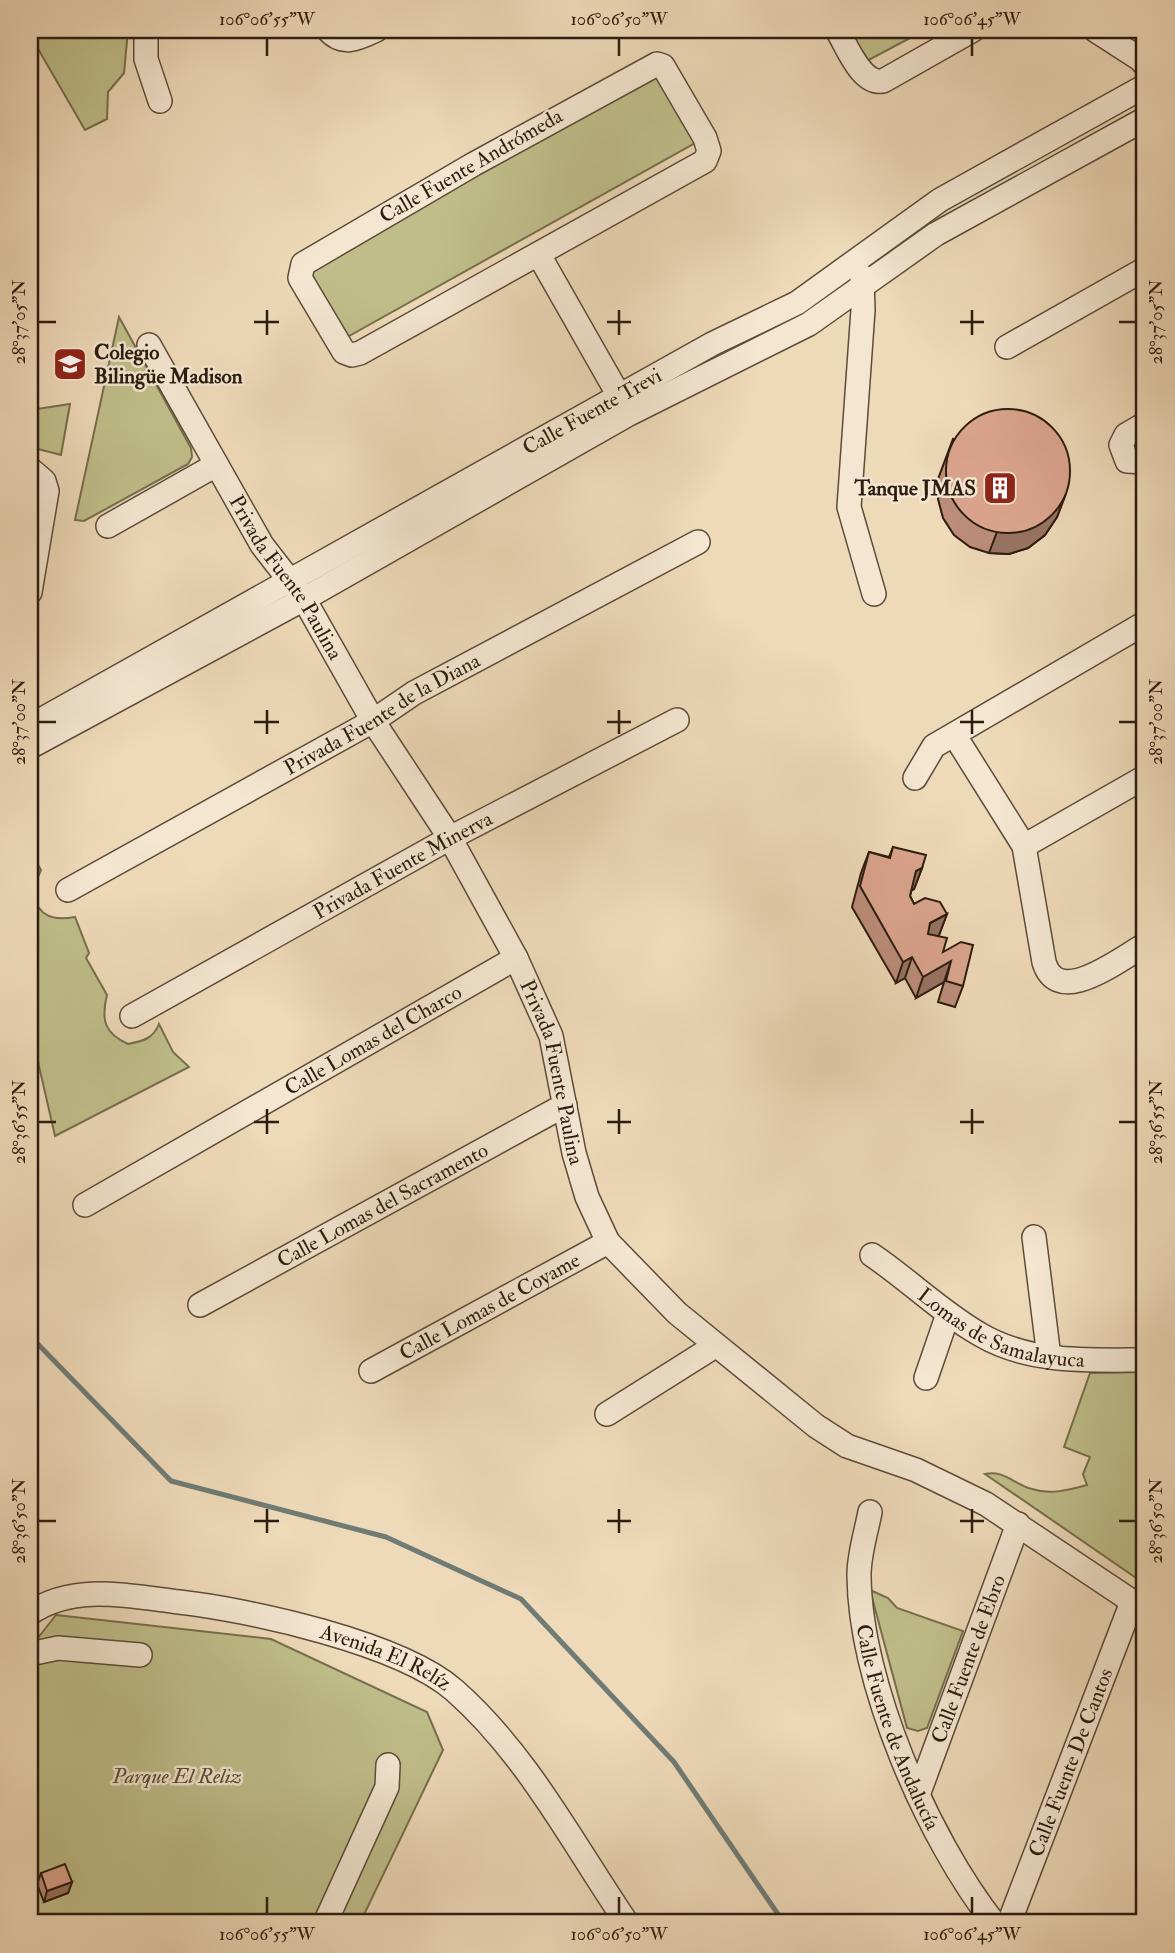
<svg xmlns="http://www.w3.org/2000/svg" width="1175" height="1953" viewBox="0 0 1175 1953" font-family="'IM FELL Double Pica',serif">
	<style>
		.green { fill: #bfbe8a; stroke: #766e4c; stroke-width: 2 }
		.lines { fill: none; stroke-linecap: round; stroke-linejoin: round }
		.stream { stroke: #6f7b74; stroke-width: 5 }
		.minor-casing { stroke: #5c4c39; stroke-width: 26 }
		.minor { stroke: #f4e6d1; stroke-width: 23 }
		.wall { fill: #bc8d7a; stroke: #2c1d0f; stroke-width: 2 }
		.shaded-wall { fill: #997363; stroke: #2c1d0f; stroke-width: 2 }
		.building { fill: #dba48e; stroke: #2c1d0f; stroke-width: 2 }
		.ticks { fill: none; stroke: #2c1d0f; stroke-width: 2.5 }
		.labels { text-anchor: middle; dominant-baseline: central; stroke-width: 5; stroke-linejoin: round; paint-order: stroke }
		.street-label { font-size: 21px; fill: #2c1d0f; stroke: #f4e6d1 }
		.poi-label { font-size: 21px; font-weight: bold; fill: #2c1d0f; stroke: #f4e6d1; text-anchor: start }
		.park-label { font-size: 21px; font-style: italic; fill: #584d34; stroke: #f4e6d1 }
		.neatline { fill: none; stroke: #2c1d0f; stroke-width: 2.5 }
		.ticks-label { font-size: 18px; text-anchor: middle; fill: #2c1d0f }
	</style>
	<rect width="100%" height="100%" fill="#eed9b8"/>
	<filter id="stains"><feTurbulence type="fractalNoise" baseFrequency=".00286" numOctaves="4"/><feColorMatrix values="0 0 0 0 .2 0 0 0 0 .09 0 0 0 0 .02 0 0 0 .5 -.17"/></filter>
	<radialGradient id="worn" r=".72"><stop offset=".6" stop-color="#630" stop-opacity="0"/><stop offset="1" stop-color="#630" stop-opacity=".3"/></radialGradient>
	<!-- green -->
	<g class="green">
		<path d="M 30,30 L 128,30 L 124,73 L 108,92 L 107,119 L 85,130 L 30,35 Z"/>
		<path d="M 840,30 L 925,30 L 865,62 Z"/>
		<path d="M 655,74 L 695,143 L 342,340 L 304,269 Z"/>
		<path d="M 119,317 L 191,448 L 192,457 L 188,464 L 84,521 L 75,520 Z"/>
		<path d="M 70,404 L 61,455 L 30,447 L 30,410 Z"/>
		<path d="M 30,850 L 41,870 C 26,901 39,924 75,917 L 89,953 L 86,958 L 107,995 C 101,1020 104,1033 128,1044 C 143,1041 153,1039 159,1024 L 173,1052 L 189,1067 L 55,1136 L 30,1027 Z"/>
		<path d="M 1145,1372 L 1145,1584 L 985,1474 C 1005,1470 1013,1484 1032,1489 C 1050,1495 1069,1490 1087,1485 L 1083,1474 L 1090,1457 L 1064,1447 L 1090,1373 Z"/>
		<path d="M 870,1590 L 888,1598 L 897,1608 L 963,1631 L 927,1728 L 918,1731 L 907,1728 Z"/>
		<path d="M 56,1615 L 271,1639 L 427,1712 L 443,1750 L 360,1923 L 30,1923 L 30,1648 Z"/>
	</g>
	<g class="lines">
		<!-- stream -->
		<path class="stream" d="M 30,1336 L 171,1481 L 386,1537 L 521,1599 L 674,1762 L 784,1923"/>
		<!-- minor casing -->
		<g class="minor-casing">
			<g id="minor">
				<path d="M 146,30 L 146,59 L 160,101"/>
				<path d="M 328,30 C 343,47 359,38 376,30"/>
				<path d="M 837,30 C 847,46 861,85 883,81 L 973,30"/>
				<path d="M 1095,30 L 1140,59 L 1145,65"/>
				<path d="M 657,64 L 663,66 L 705,138 L 709,151 L 705,161 L 360,353 L 352,355 L 344,352 L 300,278 L 303,264 L 474,164 Z"/>
				<path d="M 539,255 L 626,408"/>
				<path d="M 862,276 L 863,310 L 849,507 L 874,594"/>
				<path id="s1" d="M 149,345 L 262,545 L 304,599 L 373,721 L 450,838 L 516,958 L 551,1036 L 574,1153 L 587,1197 L 608,1242 L 677,1313 L 816,1426 L 847,1446 L 916,1470 L 986,1504 L 1145,1610"/>
				<path d="M 1007,347 L 1145,269"/>
				<path d="M 1145,424 L 1126,435 L 1121,445 L 1127,461 L 1145,462"/>
				<path d="M 30,469 L 44,481 L 47,491 L 30,592"/>
				<path d="M 108,526 L 216,465"/>
				<path id="s2" d="M 30,726 L 712,344 L 797,303 L 940,200 L 1145,86"/>
				<path d="M 955,736 L 1024,846 L 1044,962 C 1058,1009 1119,959 1145,945"/>
				<path d="M 30,747 L 304,599 L 629,414 L 809,324 L 936,234 L 1145,119"/>
				<path d="M 915,778 L 934,746 L 1145,623"/>
				<path d="M 1024,846 L 1145,777"/>
				<path id="s3" d="M 68,890 L 373,721 L 414,693 L 698,542"/>
				<path id="s4" d="M 132,1016 L 450,838 L 677,720"/>
				<path id="s5" d="M 85,1205 L 516,958"/>
				<path d="M 1034,1237 L 1049,1357"/>
				<path id="s6" d="M 872,1255 C 909,1280 942,1313 981,1335 C 1031,1364 1090,1360 1145,1360"/>
				<path id="s7" d="M 200,1305 L 565,1105"/>
				<path id="s8" d="M 371,1371 L 608,1242"/>
				<path d="M 926,1378 L 948,1314"/>
				<path d="M 607,1414 L 715,1346"/>
				<path id="s9" d="M 870,1512 C 866,1533 859,1554 859,1575 C 860,1684 928,1839 994,1923"/>
				<path id="s10" d="M 30,1613 C 74,1583 129,1596 179,1602 C 250,1610 400,1643 454,1690 C 527,1754 573,1844 627,1923"/>
				<path d="M 30,1654 L 58,1648 L 140,1655"/>
				<path id="s11" d="M 918,1795 L 1018,1524"/>
				<path d="M 325,1923 L 387,1787 L 388,1765"/>
				<path id="s12" d="M 1009,1923 L 1132,1602"/>
			</g>
		</g>
		<!-- minor -->
		<use href="#minor" class="minor"/>
	</g>
	<!-- wall -->
	<g class="wall">
		<path d="M 953,439 L 1065,496 L 1057,517 L 1045,535 L 1028,548 L 1009,554 L 989,553 L 970,547 L 954,535 L 943,518 L 938,499 L 938,479 Z"/>
		<path d="M 893,847 L 922,868 L 914,889 L 911,891 L 910,896 L 914,904 L 947,914 L 939,935 L 937,936 L 943,952 L 963,986 L 955,1007 L 938,1002 L 944,982 L 916,998 L 905,978 L 896,983 L 852,907 L 861,873 L 869,852 L 889,857 Z"/>
		<path d="M 41,1873 L 72,1882 L 68,1893 L 44,1902 L 37,1884 Z"/>
	</g>
	<!-- shaded-wall -->
	<g class="shaded-wall">
		<path d="M 1065,496 L 1057,517 L 1045,535 L 1028,548 L 1009,554 L 989,553 L 997,532 Z"/>
		<path d="M 922,868 L 914,889 L 909,892 L 916,871 Z"/>
		<path d="M 947,914 L 939,935 L 923,944 L 930,923 Z"/>
		<path d="M 912,957 L 905,978 L 896,983 L 903,962 Z"/>
		<path d="M 951,961 L 944,982 L 916,998 L 923,977 Z"/>
		<path d="M 72,1882 L 68,1893 L 44,1902 L 47,1891 Z"/>
	</g>
	<!-- building -->
	<g class="building">
		<circle cx="1008" cy="471" r="62"/>
		<path d="M 893,847 L 926,855 L 922,868 L 916,871 L 910,896 L 914,904 L 925,898 L 940,902 L 947,914 L 930,923 L 928,934 L 947,938 L 943,952 L 961,942 L 973,945 L 963,986 L 946,981 L 951,961 L 923,977 L 912,957 L 903,962 L 860,886 L 869,852 L 890,858 Z"/>
		<path d="M 65,1864 L 72,1882 L 47,1891 L 41,1873 Z"/>
	</g>
	<!-- ticks -->
	<path class="ticks" d="M 267,38 L 267,56M 619,38 L 619,56M 972,38 L 972,56M 267,310 L 267,335M 619,310 L 619,335M 972,310 L 972,335M 38,322 L 56,322M 254,322 L 279,322M 607,322 L 631,322M 960,322 L 984,322M 1119,322 L 1136,322M 267,710 L 267,734M 619,710 L 619,734M 972,710 L 972,734M 38,722 L 56,722M 254,722 L 279,722M 607,722 L 631,722M 960,722 L 984,722M 1119,722 L 1136,722M 267,1109 L 267,1134M 619,1109 L 619,1134M 972,1109 L 972,1134M 38,1122 L 56,1122M 254,1122 L 279,1122M 607,1122 L 631,1122M 960,1122 L 984,1122M 1119,1122 L 1136,1122M 267,1509 L 267,1533M 619,1509 L 619,1533M 972,1509 L 972,1533M 38,1521 L 56,1521M 254,1521 L 279,1521M 607,1521 L 631,1521M 960,1521 L 984,1521M 1119,1521 L 1136,1521M 267,1897 L 267,1914M 619,1897 L 619,1914M 972,1897 L 972,1914"/>
	<!-- icons -->
	<defs>
		<g id="school-square" transform="scale(1.75)"><rect x="-9" y="-9" width="18" height="18" rx="4" fill="#8f2418" stroke="#f4e6d1"/><path d="M0-5L7-2L0 1L-7-2ZM-4 1L0 2.5L4 1V4Q0 6-4 4Z" fill="#fff"/></g>
		<g id="building-square" transform="scale(1.75)"><rect x="-9" y="-9" width="18" height="18" rx="4" fill="#8f2418" stroke="#f4e6d1"/><path d="M-4-6H4V6H1V3H-1V6H-4ZM-2.5-4.3h1.7v1.8h-1.7ZM.8-4.3h1.7v1.8H.8ZM-2.5-1h1.7V.8h-1.7ZM.8-1h1.7V.8H.8Z" fill="#fff"/></g>
	</defs>
	<g fill-rule="evenodd">
		<use href="#school-square" x="70" y="364"/>
		<use href="#building-square" x="1000" y="488"/>
	</g>
	<g class="labels">
		<!-- street labels -->
		<g class="street-label">
			<text transform="translate(471 166) rotate(-30)">Calle Fuente Andrómeda</text>
			<text stroke="none"><textPath href="#s2" startOffset="644">Calle Fuente Trevi</textPath></text>
			<text stroke="none"><textPath href="#s1" startOffset="270">Privada Fuente Paulina</textPath></text>
			<text stroke="none"><textPath href="#s3" startOffset="360">Privada Fuente de la Diana</textPath></text>
			<text stroke="none"><textPath href="#s4" startOffset="310">Privada Fuente Minerva</textPath></text>
			<text stroke="none"><textPath href="#s5" startOffset="332">Calle Lomas del Charco</textPath></text>
			<text stroke="none"><textPath href="#s1" startOffset="836">Privada Fuente Paulina</textPath></text>
			<text stroke="none"><textPath href="#s7" startOffset="208">Calle Lomas del Sacramento</textPath></text>
			<text stroke="none"><textPath href="#s8" startOffset="135">Calle Lomas de Coyame</textPath></text>
			<text stroke="none"><textPath href="#s6" startOffset="152">Lomas de Samalayuca</textPath></text>
			<text stroke="none"><textPath href="#s11" startOffset="145">Calle Fuente de Ebro</textPath></text>
			<text stroke="none"><textPath href="#s10" startOffset="368">Avenida El Relíz</textPath></text>
			<text stroke="none"><textPath href="#s9" startOffset="222">Calle Fuente de Andalucía</textPath></text>
			<text stroke="none"><textPath href="#s12" startOffset="172">Calle Fuente De Cantos</textPath></text>
		</g>
		<!-- poi labels -->
		<g class="poi-label">
			<text x="94" y="352">Colegio<tspan x="94" dy="24">Bilingüe Madison</tspan></text>
			<text x="976" y="488" text-anchor="end">Tanque JMAS</text>
		</g>
		<!-- park labels -->
		<g class="park-label">
			<text x="177" y="1776">Parque El Reliz</text>
		</g>
	</g>
	<!-- margin -->
	<rect width="1175" height="1953" fill="none" stroke="#eed9b8" stroke-width="77"/>
	<rect x="38" y="38" width="1098" height="1876" class="neatline"/>
	<g class="ticks-label">
		<text x="267" y="25">106°06'55"W</text>
		<text x="619" y="25">106°06'50"W</text>
		<text x="972" y="25">106°06'45"W</text>
		<text transform="translate(19 322) rotate(-90)" y="6">28°37'05"N</text>
		<text transform="translate(1156 322) rotate(-90)" y="6">28°37'05"N</text>
		<text transform="translate(19 722) rotate(-90)" y="6">28°37'00"N</text>
		<text transform="translate(1156 722) rotate(-90)" y="6">28°37'00"N</text>
		<text transform="translate(19 1122) rotate(-90)" y="6">28°36'55"N</text>
		<text transform="translate(1156 1122) rotate(-90)" y="6">28°36'55"N</text>
		<text transform="translate(19 1521) rotate(-90)" y="6">28°36'50"N</text>
		<text transform="translate(1156 1521) rotate(-90)" y="6">28°36'50"N</text>
		<text x="267" y="1940">106°06'55"W</text>
		<text x="619" y="1940">106°06'50"W</text>
		<text x="972" y="1940">106°06'45"W</text>
	</g>
	<rect width="100%" height="100%" filter="url(#stains)"/>
	<rect width="100%" height="100%" fill="url(#worn)"/>
</svg>
